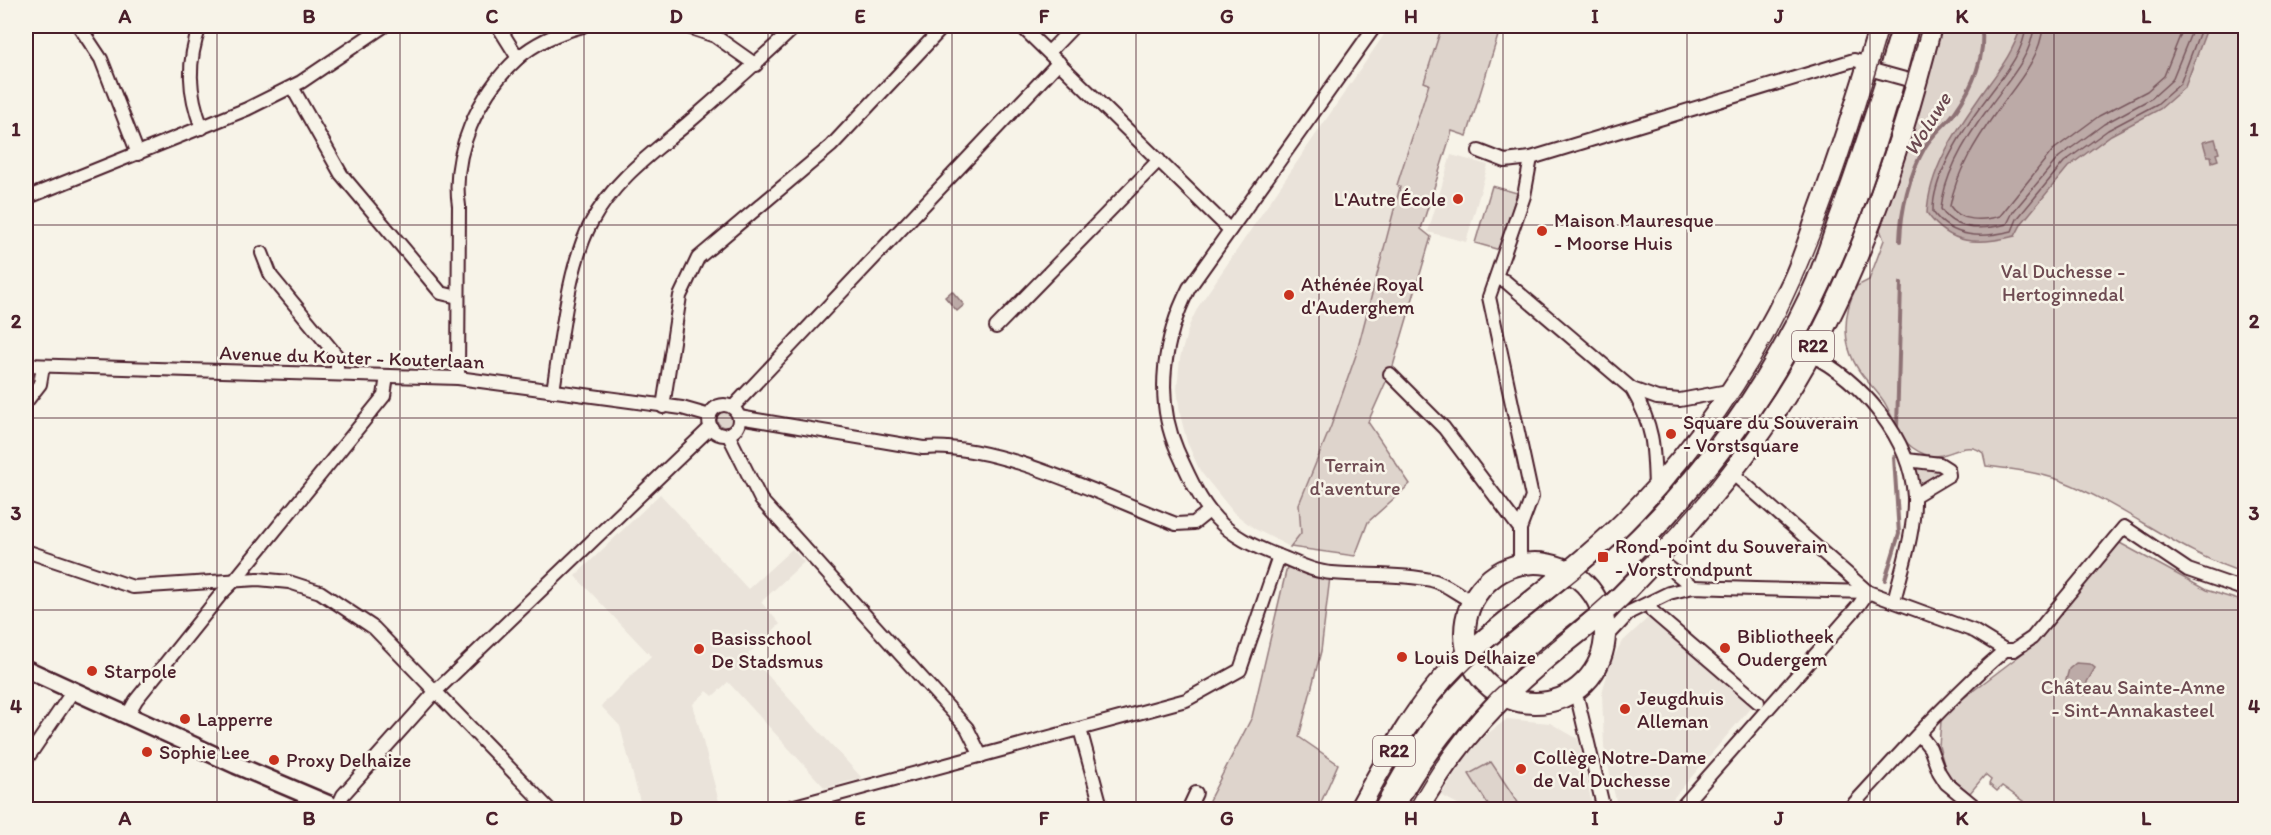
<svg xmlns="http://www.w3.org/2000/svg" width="2271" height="835" viewBox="0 0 2271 835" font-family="Itim,sans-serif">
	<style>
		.built { fill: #eae3da }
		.green { fill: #ded4cc; stroke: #947a7c; stroke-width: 1.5 }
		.water { fill: #bcaaa7; stroke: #8e7275; stroke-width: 1.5 }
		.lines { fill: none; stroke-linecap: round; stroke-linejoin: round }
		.shore { stroke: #78575d; stroke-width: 1.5 }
		.stream { stroke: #8e7275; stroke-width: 4 }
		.street-casing { stroke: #4a1f2b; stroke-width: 16 }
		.secondary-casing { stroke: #4a1f2b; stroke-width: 21 }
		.primary-casing { stroke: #4a1f2b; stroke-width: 24 }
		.street { stroke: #f7f3e8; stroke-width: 12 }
		.secondary { stroke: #f7f3e8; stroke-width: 16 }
		.primary { stroke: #f7f3e8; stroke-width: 20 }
		.tram { stroke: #4a1f2b; stroke-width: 1.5 }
		.grid { fill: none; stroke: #4a1f2b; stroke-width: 1.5; stroke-opacity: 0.55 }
		.poi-dot { fill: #c8321e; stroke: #f7f3e8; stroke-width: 2 }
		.labels { text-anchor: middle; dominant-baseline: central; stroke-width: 5; stroke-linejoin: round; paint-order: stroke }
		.shield { fill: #f7f3e8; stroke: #7e5f64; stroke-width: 1.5 }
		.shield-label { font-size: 18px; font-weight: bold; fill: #4a1f2b }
		.poi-label { font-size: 20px; fill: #4a1f2b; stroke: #f7f3e8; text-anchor: start }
		.park-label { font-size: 20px; fill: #6f4c53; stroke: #f7f3e8 }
		.street-label { font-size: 20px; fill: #4a1f2b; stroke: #f7f3e8 }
		.water-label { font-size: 21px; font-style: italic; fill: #6c4950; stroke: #f7f3e8 }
		.neatline { fill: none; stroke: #4a1f2b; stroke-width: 2 }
		.grid-label { font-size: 20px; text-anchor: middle; font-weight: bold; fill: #4a1f2b }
	</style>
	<rect width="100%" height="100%" fill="#f7f3e8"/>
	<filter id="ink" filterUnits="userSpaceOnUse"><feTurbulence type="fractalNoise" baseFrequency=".0167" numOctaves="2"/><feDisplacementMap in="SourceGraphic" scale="12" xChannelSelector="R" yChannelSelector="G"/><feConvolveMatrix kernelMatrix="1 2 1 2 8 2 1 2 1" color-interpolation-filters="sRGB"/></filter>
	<g filter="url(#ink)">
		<!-- built -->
		<g class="built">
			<path d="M 1390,26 L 1442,26 L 1425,82 L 1429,84 L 1397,185 L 1400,186 L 1356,355 L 1339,408 L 1299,504 L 1301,533 L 1290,547 L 1255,529 L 1234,513 L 1200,471 L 1187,442 L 1180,414 L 1177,389 L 1180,358 L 1189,326 L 1198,307 Z"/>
			<path d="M 1451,155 L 1488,165 L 1466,242 L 1428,232 Z"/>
			<path d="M 660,494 L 748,589 L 792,549 L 804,562 L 761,602 L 780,624 L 748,654 L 862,778 L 825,788 L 728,682 L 713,696 L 707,691 L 693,704 L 721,809 L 642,809 L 620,726 L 601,706 L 651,656 L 575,576 Z"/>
			<path d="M 1650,616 L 1753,705 L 1664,809 L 1618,810 L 1604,747 L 1602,693 L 1610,664 L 1621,643 Z"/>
			<path d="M 1507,719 L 1550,723 L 1578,739 L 1593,809 L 1467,809 L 1441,795 L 1474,744 Z"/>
		</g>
		<!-- green -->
		<g class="green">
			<path d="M 1442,26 L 1501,26 L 1467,136 L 1452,131 L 1421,229 L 1431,237 L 1393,366 L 1368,422 L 1410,484 L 1368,522 L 1355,556 L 1290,547 L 1301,533 L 1299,504 L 1331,426 L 1356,355 L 1400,187 L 1397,185 L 1429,84 L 1424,82 Z"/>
			<path d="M 1943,26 L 2245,26 L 2245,573 C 2179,553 2126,506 2062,481 C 2038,472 2011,469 1986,466 L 1983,453 C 1965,437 1946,463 1924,454 C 1899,444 1897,425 1886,405 C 1881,395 1871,386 1863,376 C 1842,349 1841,316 1857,286 L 1869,280 L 1884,240 L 1879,227 Z"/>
			<path d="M 1492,186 L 1517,193 L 1500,250 L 1475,243 Z"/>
			<circle cx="725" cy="419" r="8"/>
			<path d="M 1917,466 L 1942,469 L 1943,473 L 1922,487 L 1917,484 L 1914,470 Z"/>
			<path d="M 2118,542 L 2206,590 L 2245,602 L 2245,809 L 2034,809 L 2002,786 L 1997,791 L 1989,784 L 1991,780 L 1985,775 L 1970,793 L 1949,776 L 1945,769 L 1939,746 L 1941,721 L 1957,703 L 2019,656 L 2039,637 Z"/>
			<path d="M 1287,567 L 1330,577 L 1321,651 L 1299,737 L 1338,764 L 1318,809 L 1204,810 L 1252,717 Z"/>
			<path d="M 1491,762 L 1519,804 L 1512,809 L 1491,809 L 1469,774 Z"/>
		</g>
		<!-- water -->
		<g class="water">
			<path d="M 2021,26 L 2208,26 L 2185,87 L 2160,109 L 2111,135 L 2068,167 L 2022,223 L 2015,236 C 1979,245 1950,246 1927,213 C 1929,171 1954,134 1977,101 C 1994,76 2013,55 2021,26 Z"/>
			<path d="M 2215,139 L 2219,153 L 2216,154 L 2218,160 L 2212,162 L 2211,156 L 2207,156 L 2203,142 Z"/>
			<path d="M 952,291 L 964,305 L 957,311 L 945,297 Z"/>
			<path d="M 2076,663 L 2090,664 L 2095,668 L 2087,682 L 2087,692 L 2083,695 L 2068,685 L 2066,680 L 2069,669 Z"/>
		</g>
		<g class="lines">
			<!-- shore -->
			<g class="shore">
				<path d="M 2026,26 C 2024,52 2004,75 1989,95 C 1967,124 1932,174 1933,212 C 1952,239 1983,238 2012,231 L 2017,219 L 2064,162 L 2108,130 L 2157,104 L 2180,84 L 2202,26"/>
				<path d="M 2034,26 C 2032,56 2007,82 1990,106 C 1968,135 1944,172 1941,209 C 1955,232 1983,230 2007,224 L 2013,212 L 2059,157 L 2104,124 L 2152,98 L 2172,80 L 2194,26"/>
				<path d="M 2043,26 C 2041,58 2015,86 1997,111 C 1977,139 1956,172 1950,206 C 1960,222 1983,221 2000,216 L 2053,150 L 2099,116 L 2147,91 L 2164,76 L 2184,26"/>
			</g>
			<!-- stream -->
			<g class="stream">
				<path d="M 1900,241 C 1901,210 1909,175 1925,147 C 1933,133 1946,125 1955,112 C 1972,88 1987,55 1981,26"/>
				<path d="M 1897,428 L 1901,283"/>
				<path d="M 1885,580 L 1899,534 L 1894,457"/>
			</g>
			<!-- street casing -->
			<g class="street-casing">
				<g id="street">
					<path d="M 79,26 L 101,59 L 138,154"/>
					<path d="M 200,26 C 187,62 188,92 202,128"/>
					<path d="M 498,26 L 518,58"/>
					<path d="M 685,26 L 715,36 L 756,65"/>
					<path d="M 1021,26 L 1230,230"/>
					<path d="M 1375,26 L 1189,288 C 1164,337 1154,398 1177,450 C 1205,513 1218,534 1284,558 C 1299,564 1315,572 1332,573 C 1364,576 1400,573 1431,580 C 1446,583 1458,595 1472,601"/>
					<path d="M 1049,52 L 1074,26"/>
					<path d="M 292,87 L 341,174 L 441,293 L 458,297"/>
					<path d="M 1479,151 L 1505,161 L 1531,158 L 1854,60 L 1869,64 L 1876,71 L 1916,82"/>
					<path d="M 26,198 L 247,109 L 301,82 L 384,26"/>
					<path d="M 262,253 L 271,276 L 337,356 L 337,374"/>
					<path d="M 1496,278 L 1505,281 L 1632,389 C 1654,427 1654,447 1655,490"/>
					<path d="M 996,327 L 1159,160"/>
					<path d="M 1809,354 C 1861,380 1911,438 1914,497 C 1915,532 1902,568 1894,601"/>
					<path d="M 26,365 L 458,378 L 682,408 L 710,416"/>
					<path d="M 1390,374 L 1444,428 L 1520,529"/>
					<path d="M 458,378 L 459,206 C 451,154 478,94 518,58 C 535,43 561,32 583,26"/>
					<path d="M 1632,389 L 1657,398 L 1680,400 L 1733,390"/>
					<path d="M 553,391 C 561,342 568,266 591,223 C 614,180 651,154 688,123 C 725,91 761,59 796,26"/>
					<path d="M 26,402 L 40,384 L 43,366"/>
					<circle cx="724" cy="420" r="15"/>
					<path d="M 663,407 L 680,296 L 698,258 L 831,146 L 944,26"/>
					<path d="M 733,407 L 1059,62"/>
					<path d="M 739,417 L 923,448 C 996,441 1107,498 1176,524 L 1194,523 L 1209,511"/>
					<path d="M 728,434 L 761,500 L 967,728 L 981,756"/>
					<path d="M 1907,460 L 1940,464 L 1948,469 L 1949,475 L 1914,496"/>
					<path d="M 1731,472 L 1868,592"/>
					<path d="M 26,551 L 133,587 L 258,579 L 289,582 L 320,592 L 374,628 L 550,810"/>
					<path d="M 1657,558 L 1693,587"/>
					<path d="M 1520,564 L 1520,529 L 1532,497 L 1489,297 L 1524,196 L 1531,158"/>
					<path d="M 1652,611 L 1758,702"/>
					<path d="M 1605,639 L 1630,612 L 1669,593 L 1693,587 L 1755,589 L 1868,592 L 1974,631 L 2005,650"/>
					<path d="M 1572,693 L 1578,701 L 1604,810"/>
					<path d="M 127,716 L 136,700 L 222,593 L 234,581 L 384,396 L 387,376"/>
					<path d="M 1080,729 L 1102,810"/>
					<path d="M 1919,734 L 1930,748 L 1939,772 L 1946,783 L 1979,810"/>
					<path d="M 26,760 L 73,691"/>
					<path d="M 337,808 L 343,795 L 436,691 L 711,427"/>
					<path d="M 780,810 L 1186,700 L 1240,670 L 1279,556"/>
					<path d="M 1188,810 L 1196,793"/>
					<path d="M 1679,810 L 1859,605 L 1868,592"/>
					<path d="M 1848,810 C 1899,755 1948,699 2005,650 L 2014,650 L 2032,638 L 2124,527 L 2188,570 L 2246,590"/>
				</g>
			</g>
			<!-- secondary casing -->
			<g class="secondary-casing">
				<path id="secondary" d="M 26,669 L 236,765 L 342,810"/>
			</g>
			<!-- primary casing -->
			<g class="primary-casing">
				<g id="primary">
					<circle cx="1535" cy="633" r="70"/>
					<path d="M 1359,810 C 1386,761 1416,704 1456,665 C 1513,611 1580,569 1635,511 C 1700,444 1753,366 1793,281 C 1803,260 1810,236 1818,214 C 1841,152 1861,89 1880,26"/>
					<path d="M 1417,810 C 1448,754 1488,708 1536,667 C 1564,642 1595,622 1621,596 C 1680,535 1737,471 1783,400 C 1855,287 1899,154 1931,26"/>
				</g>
			</g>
			<!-- street -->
			<use href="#street" class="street"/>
			<!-- secondary -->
			<use href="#secondary" class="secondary"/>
			<!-- primary -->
			<use href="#primary" class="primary"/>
			<!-- tram -->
			<g class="tram">
				<path d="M 1370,810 C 1396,761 1424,714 1463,675 C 1518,619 1587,578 1641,520 C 1706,450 1763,369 1801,281 C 1837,198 1864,112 1889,26"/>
				<path d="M 1407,810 C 1431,767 1457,728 1492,693 C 1513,672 1538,654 1561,634 C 1592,608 1621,582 1649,553 C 1799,399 1867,229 1922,26"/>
			</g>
		</g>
	</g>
	<!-- grid -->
	<path class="grid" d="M 217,26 L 217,810M 400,26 L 400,810M 584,26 L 584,810M 768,26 L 768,810M 952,26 L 952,810M 1136,26 L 1136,810M 1319,26 L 1319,810M 1503,26 L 1503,810M 1687,26 L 1687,810M 1870,26 L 1870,810M 2054,26 L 2054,810M 26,225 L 2246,225M 26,418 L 2246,418M 26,610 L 2246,610"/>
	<!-- markers -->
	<g class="poi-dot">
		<circle cx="1458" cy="199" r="6"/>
		<circle cx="1542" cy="231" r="6"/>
		<circle cx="1289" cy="295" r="6"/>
		<circle cx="1671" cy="434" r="6"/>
		<rect x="1597" y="551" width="12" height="12" rx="3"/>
		<circle cx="1725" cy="648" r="6"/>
		<circle cx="699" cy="649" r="6"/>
		<circle cx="1402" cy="657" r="6"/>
		<circle cx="92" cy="671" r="6"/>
		<circle cx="1625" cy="709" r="6"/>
		<circle cx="185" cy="719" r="6"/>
		<circle cx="147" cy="752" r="6"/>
		<circle cx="274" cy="760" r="6"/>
		<circle cx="1521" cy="769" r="6"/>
	</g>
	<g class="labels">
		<!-- shield labels -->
		<g class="shield">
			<rect x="1792" y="331" width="42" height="30" rx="4.5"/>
			<rect x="1373" y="736" width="42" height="30" rx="4.5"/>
		</g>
		<g class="shield-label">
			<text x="1813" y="346">R22</text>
			<text x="1394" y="751">R22</text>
		</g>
		<!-- poi labels -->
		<g class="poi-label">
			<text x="1446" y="199" text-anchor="end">L'Autre École</text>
			<text x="1554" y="220">Maison Mauresque<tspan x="1554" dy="23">- Moorse Huis</tspan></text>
			<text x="1301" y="284">Athénée Royal<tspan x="1301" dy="23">d'Auderghem</tspan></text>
			<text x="1683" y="422">Square du Souverain<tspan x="1683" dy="23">- Vorstsquare</tspan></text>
			<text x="1615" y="546">Rond-point du Souverain<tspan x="1615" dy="23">- Vorstrondpunt</tspan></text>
			<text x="1737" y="636">Bibliotheek<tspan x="1737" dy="23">Oudergem</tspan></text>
			<text x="711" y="638">Basisschool<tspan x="711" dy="23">De Stadsmus</tspan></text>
			<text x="1414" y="657">Louis Delhaize</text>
			<text x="104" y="671">Starpole</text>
			<text x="1637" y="698">Jeugdhuis<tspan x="1637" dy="23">Alleman</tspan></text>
			<text x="197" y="719">Lapperre</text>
			<text x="159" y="752">Sophie Lee</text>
			<text x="1533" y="757">Collège Notre-Dame<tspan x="1533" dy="23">de Val Duchesse</tspan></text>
			<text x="286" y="760">Proxy Delhaize</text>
		</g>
		<!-- park labels -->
		<g class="park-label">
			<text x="2063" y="271">Val Duchesse -<tspan x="2063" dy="23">Hertoginnedal</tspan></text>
			<text x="1355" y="465">Terrain<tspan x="1355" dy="23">d'aventure</tspan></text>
			<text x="2133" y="687">Château Sainte-Anne<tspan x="2133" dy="23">- Sint-Annakasteel</tspan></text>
		</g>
		<!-- street labels -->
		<g class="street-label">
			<text transform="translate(352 357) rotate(2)">Avenue du Kouter - Kouterlaan</text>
		</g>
		<!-- water labels -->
		<g class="water-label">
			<text transform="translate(1927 124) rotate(-58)">Woluwe</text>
		</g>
	</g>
	<!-- margin -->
	<rect width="2271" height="835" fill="none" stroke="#f7f3e8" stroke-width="66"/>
	<rect x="33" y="33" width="2205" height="769" class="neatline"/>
	<g class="grid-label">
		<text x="125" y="23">A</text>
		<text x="309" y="23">B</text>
		<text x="492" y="23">C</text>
		<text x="676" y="23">D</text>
		<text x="860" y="23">E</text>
		<text x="1044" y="23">F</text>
		<text x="1227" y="23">G</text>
		<text x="1411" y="23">H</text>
		<text x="1595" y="23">I</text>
		<text x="1779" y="23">J</text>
		<text x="1962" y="23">K</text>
		<text x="2146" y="23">L</text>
		<text x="16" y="136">1</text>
		<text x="2254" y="136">1</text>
		<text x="16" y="328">2</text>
		<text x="2254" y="328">2</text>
		<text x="16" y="520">3</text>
		<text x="2254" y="520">3</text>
		<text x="16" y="713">4</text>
		<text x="2254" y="713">4</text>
		<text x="125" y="825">A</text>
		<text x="309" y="825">B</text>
		<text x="492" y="825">C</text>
		<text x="676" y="825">D</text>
		<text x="860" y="825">E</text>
		<text x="1044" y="825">F</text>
		<text x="1227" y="825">G</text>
		<text x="1411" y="825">H</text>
		<text x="1595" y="825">I</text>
		<text x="1779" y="825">J</text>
		<text x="1962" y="825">K</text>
		<text x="2146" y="825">L</text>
	</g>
</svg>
